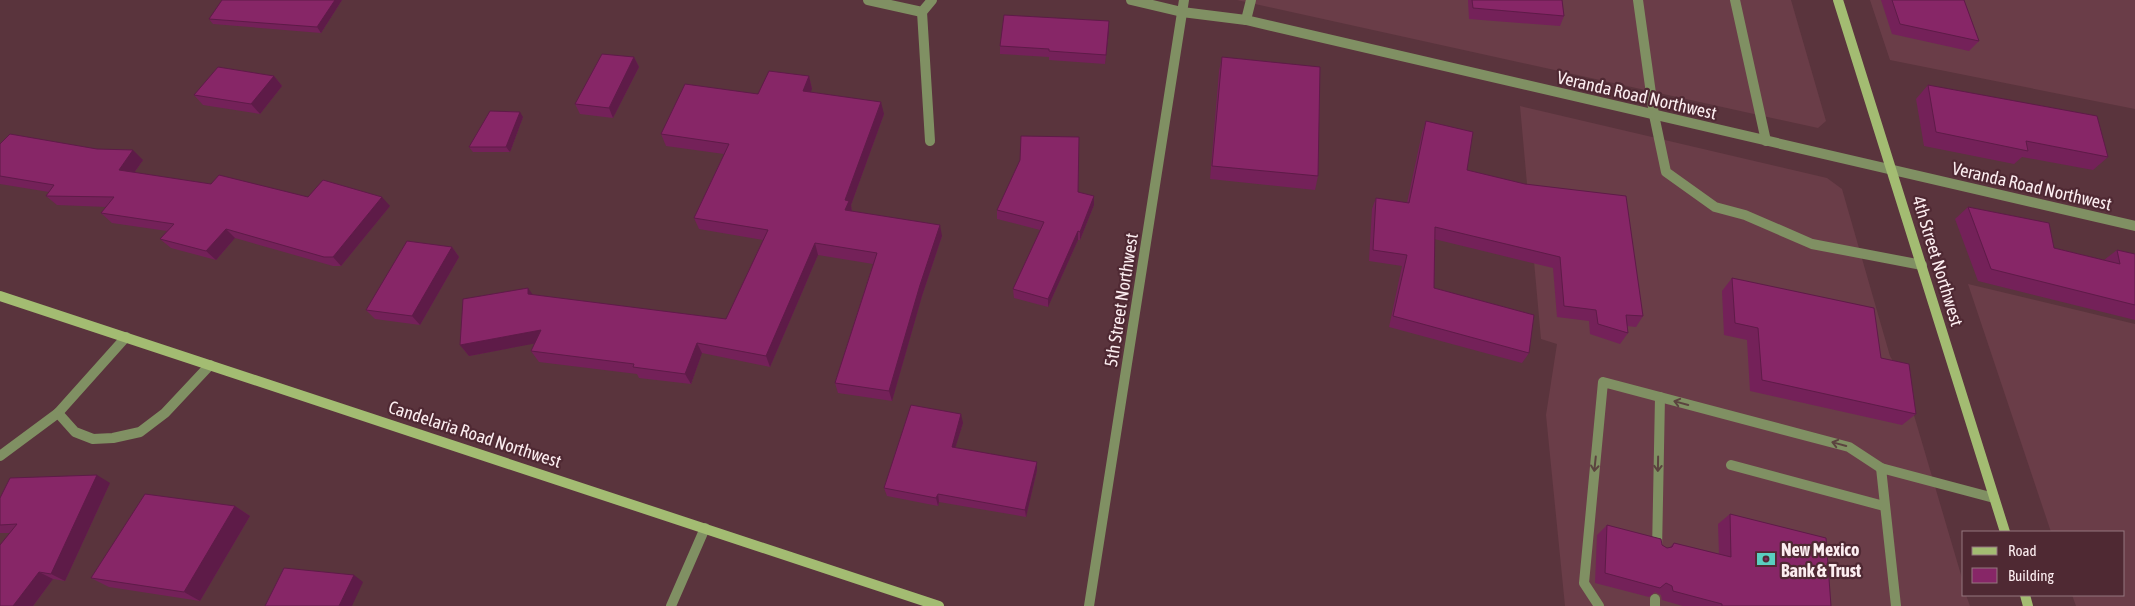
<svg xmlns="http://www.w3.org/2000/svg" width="2135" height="606" viewBox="0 0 2135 606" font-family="'Asap Condensed',sans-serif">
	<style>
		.built { fill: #6a3d48 }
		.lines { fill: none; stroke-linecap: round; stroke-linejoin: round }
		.service { stroke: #809063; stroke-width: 10 }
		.minor { stroke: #809063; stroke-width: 10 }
		.secondary { stroke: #a3bc72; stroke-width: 10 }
		.wall { fill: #742159 }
		.shaded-wall { fill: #5e1b48 }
		.building { fill: #872667; stroke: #5e1b48 }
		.oneway { stroke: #5b433f }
		.labels { text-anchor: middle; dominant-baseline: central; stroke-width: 4.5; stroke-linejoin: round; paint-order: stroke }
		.street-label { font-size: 18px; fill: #fcedf0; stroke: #4f2933 }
		.poi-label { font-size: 18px; font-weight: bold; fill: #fcedf0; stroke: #4f2933; text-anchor: start }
	</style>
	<rect width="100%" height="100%" fill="#5a343d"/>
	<!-- built -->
	<g class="built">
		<path d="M 1237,0 L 1791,0 L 1826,121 L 1818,128 Z"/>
		<path d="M 1870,0 L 2135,0 L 2135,109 L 1890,60 Z"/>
		<path d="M 1520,106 L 1827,178 L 1842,189 L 1890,356 L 1903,378 L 1964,585 L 1964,595 L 1966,595 L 1970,606 L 1565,606 L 1546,415 L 1557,344 L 1541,339 Z"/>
		<path d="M 1968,284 L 2135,324 L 2135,606 L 2076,606 L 2072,595 L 2124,595 L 2124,532 L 2051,532 Z"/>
	</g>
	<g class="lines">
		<!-- service -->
		<g class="service">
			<path d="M 868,0 L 922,12 L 932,0"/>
			<path d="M 1638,0 L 1654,115 L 1666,172 L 1715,207 L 1745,215 L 1812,244 L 1922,265"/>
			<path d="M 1735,0 L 1766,141"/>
			<path d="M 922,12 L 930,141"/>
			<path d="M 1246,20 L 1251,0"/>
			<path d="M 58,413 L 75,432 L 93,439 L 113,438 L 140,432 L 165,413 L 210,365"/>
			<path d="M 0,456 L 58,413 L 126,337"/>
			<path d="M 1731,465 L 1884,506"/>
			<path d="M 1657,551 L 1660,397"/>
			<path d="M 1655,599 L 1655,606"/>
			<path d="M 671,606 L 705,528"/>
			<path d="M 1599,606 L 1584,583 L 1603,382 L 1849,447 L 1881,468"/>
			<path d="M 1896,606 L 1881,468 L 1994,498"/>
		</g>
		<!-- minor -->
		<g class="minor">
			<path d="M 1131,0 L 1182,12 L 1246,20 L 2135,226"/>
			<path d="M 1089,606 L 1184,0"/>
		</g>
		<!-- secondary -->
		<g class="secondary">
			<path d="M 1838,0 L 2005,532"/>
			<path d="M 0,296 L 939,606"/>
			<path d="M 2025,595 L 2028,606"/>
		</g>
	</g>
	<!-- wall -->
	<g class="wall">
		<path d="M 342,0 L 321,33 L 213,24 L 209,19 Z"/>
		<path d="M 1468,0 L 1562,0 L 1564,16 L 1560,26 L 1469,19 Z"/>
		<path d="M 1881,0 L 1964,0 L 1979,41 L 1969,51 L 1892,34 Z"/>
		<path d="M 1109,30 L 1105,64 L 1049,60 L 1049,57 L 1000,54 L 1000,46 Z"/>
		<path d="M 634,57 L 639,67 L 613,118 L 580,114 L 575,104 Z"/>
		<path d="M 1222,57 L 1318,176 L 1315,190 L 1210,179 L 1219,71 Z"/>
		<path d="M 274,76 L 282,86 L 260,114 L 203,105 L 194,95 Z"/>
		<path d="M 809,76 L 812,89 L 810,92 L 884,114 L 851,205 L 852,211 L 942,236 L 922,296 L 892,401 L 838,393 L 835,383 L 873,264 L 818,255 L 770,367 L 702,353 L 691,384 L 639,378 L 637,374 L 539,362 L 531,351 L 535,343 L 469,356 L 460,345 L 533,295 L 726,319 L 763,240 L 699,229 L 694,218 L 724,154 L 666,146 L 661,134 Z"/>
		<path d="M 1928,85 L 2108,157 L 2093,170 L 2022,157 L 2014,164 L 1924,146 L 1916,99 Z"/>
		<path d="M 523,117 L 510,152 L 473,152 L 469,147 Z"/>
		<path d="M 1426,121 L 1467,170 L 1643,316 L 1636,327 L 1627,326 L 1628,333 L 1620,344 L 1590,334 L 1589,321 L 1557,317 L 1553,268 L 1434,239 L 1434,288 L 1529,353 L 1522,363 L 1389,327 L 1402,266 L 1369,261 L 1372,209 L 1376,198 L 1407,203 L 1422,133 Z"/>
		<path d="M 0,144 L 143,160 L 134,173 L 211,184 L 308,197 L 390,206 L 341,266 L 333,266 L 235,238 L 216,260 L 171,248 L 160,239 L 167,231 L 112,223 L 101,213 L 107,207 L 57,205 L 46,196 L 49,192 L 0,184 Z"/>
		<path d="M 1078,192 L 1094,205 L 1080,240 L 1078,240 L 1048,307 L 1014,298 L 1013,289 L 1040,230 L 997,219 L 997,210 Z"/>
		<path d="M 1968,207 L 2054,248 L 2104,260 L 2117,250 L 2135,254 L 2135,320 L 1978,281 L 1955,219 Z"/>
		<path d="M 452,247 L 459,257 L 420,325 L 375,319 L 366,310 Z"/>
		<path d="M 1732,278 L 1881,358 L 1916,414 L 1902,425 L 1750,391 L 1747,340 L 1724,335 L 1722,291 Z"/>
		<path d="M 963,423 L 955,448 L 1037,462 L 1037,470 L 1026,517 L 939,502 L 938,506 L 887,496 L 884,488 Z"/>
		<path d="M 110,483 L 65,581 L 53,579 L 33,606 L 10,533 L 0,533 L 0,498 Z"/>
		<path d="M 235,506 L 250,516 L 200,601 L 109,587 L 91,578 Z"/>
		<path d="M 1730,514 L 1831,606 L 1683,606 L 1662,600 L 1661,595 L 1655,592 L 1649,597 L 1595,583 L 1597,535 L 1607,525 L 1662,545 L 1667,548 L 1669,548 L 1674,543 L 1719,554 L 1718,524 Z"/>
	</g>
	<!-- shaded-wall -->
	<g class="shaded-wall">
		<path d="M 335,0 L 342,0 L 321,33 L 317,27 Z"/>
		<path d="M 1109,21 L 1109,30 L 1105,64 L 1106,55 Z"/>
		<path d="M 634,57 L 639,67 L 613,118 L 609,108 Z"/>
		<path d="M 274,76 L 282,86 L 260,114 L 251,104 Z"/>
		<path d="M 809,76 L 812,89 L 806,103 L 803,91 Z"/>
		<path d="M 881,102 L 884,114 L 851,205 L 852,212 L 845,210 L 845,200 Z"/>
		<path d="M 520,112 L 523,117 L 510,152 L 506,147 Z"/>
		<path d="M 133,150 L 143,160 L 129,180 L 119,170 Z"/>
		<path d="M 1094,196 L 1094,205 L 1080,240 L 1080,232 Z"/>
		<path d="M 382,197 L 390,206 L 341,266 L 333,257 Z"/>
		<path d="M 940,225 L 942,236 L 922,296 L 892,401 L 889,391 L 920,285 Z"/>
		<path d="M 226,229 L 235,238 L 216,260 L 206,251 Z"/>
		<path d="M 1078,231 L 1078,240 L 1048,307 L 1048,299 Z"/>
		<path d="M 815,243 L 818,255 L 770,367 L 766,356 Z"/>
		<path d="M 452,247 L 459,257 L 420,325 L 412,316 Z"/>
		<path d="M 528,288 L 536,299 L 528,294 Z"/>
		<path d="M 541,330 L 548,341 L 469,356 L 460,345 Z"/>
		<path d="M 697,343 L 702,353 L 691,384 L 685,374 Z"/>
		<path d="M 961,414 L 963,423 L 953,455 L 952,447 Z"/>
		<path d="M 1037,462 L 1037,470 L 1026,517 L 1025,510 Z"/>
		<path d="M 97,475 L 110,483 L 65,581 L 51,574 Z"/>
		<path d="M 938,494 L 939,502 L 938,506 L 936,498 Z"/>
		<path d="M 235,506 L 250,516 L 200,601 L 184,592 Z"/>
		<path d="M 39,572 L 53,579 L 33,606 L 13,606 Z"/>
		<path d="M 354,575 L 363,582 L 352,606 L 339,606 Z"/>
	</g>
	<!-- building -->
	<g class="building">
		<path d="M 222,0 L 335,0 L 317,27 L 209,19 Z"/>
		<path d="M 1472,0 L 1562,0 L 1564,16 L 1473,8 Z"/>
		<path d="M 1892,0 L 1964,0 L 1979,41 L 1900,24 Z"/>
		<path d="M 1004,15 L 1109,21 L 1106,55 L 1049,51 L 1049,49 L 1000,46 Z"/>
		<path d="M 602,54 L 634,57 L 609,108 L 575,104 Z"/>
		<path d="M 1222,57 L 1320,67 L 1318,176 L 1212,166 Z"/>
		<path d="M 218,67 L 274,76 L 251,104 L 194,95 Z"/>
		<path d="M 769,71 L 809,76 L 803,91 L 881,102 L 845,200 L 849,201 L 845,210 L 940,225 L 920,285 L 889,391 L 835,383 L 877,253 L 815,243 L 766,356 L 697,343 L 685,374 L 633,367 L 634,364 L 531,351 L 541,330 L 460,345 L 463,299 L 528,288 L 528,294 L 726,319 L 768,230 L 694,218 L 729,144 L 661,134 L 685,84 L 758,94 Z"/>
		<path d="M 1928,85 L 2097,116 L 2108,157 L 2026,141 L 2028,151 L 1936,132 Z"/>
		<path d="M 490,111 L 520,112 L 506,147 L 469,147 Z"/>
		<path d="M 1426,121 L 1473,132 L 1467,170 L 1525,184 L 1626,196 L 1643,316 L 1626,315 L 1628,333 L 1598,324 L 1596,310 L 1564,306 L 1560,257 L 1435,227 L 1434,288 L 1534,315 L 1529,353 L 1393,316 L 1407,255 L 1373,250 L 1376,198 L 1409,203 Z"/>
		<path d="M 10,134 L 97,149 L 133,150 L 119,170 L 211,184 L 219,175 L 308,197 L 323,180 L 382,197 L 333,257 L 324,257 L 226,229 L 206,251 L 160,239 L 174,224 L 101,213 L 114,197 L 46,196 L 54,185 L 0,176 L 0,144 Z"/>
		<path d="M 1021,136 L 1079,137 L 1078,192 L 1094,196 L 1080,232 L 1078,231 L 1048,299 L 1013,289 L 1044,222 L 997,210 L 1020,160 Z"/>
		<path d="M 1968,207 L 2049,223 L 2054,248 L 2120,264 L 2117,250 L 2135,254 L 2135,305 L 1991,269 Z"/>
		<path d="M 407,241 L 452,247 L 412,316 L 366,310 Z"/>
		<path d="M 1732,278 L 1874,308 L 1881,358 L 1909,364 L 1916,414 L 1762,380 L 1758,328 L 1735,323 Z"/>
		<path d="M 911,405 L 961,414 L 952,447 L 1037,462 L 1025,510 L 938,494 L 936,498 L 884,488 Z"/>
		<path d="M 97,475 L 51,574 L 39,572 L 13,606 L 0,606 L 0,545 L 17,524 L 0,525 L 0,498 L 10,478 Z"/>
		<path d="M 145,494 L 235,506 L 184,592 L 91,578 Z"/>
		<path d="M 1730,514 L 1826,538 L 1831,606 L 1722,606 L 1722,604 L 1673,591 L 1672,586 L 1666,583 L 1660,588 L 1605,573 L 1607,525 L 1661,539 L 1662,545 L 1667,548 L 1672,547 L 1674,543 L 1731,557 Z"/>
		<path d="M 284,568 L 354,575 L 339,606 L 265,606 Z"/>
	</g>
	<!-- one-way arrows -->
	<defs><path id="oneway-shaft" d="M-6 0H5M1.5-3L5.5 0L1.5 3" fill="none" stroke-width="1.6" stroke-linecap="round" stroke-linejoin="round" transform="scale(1.25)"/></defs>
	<g class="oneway">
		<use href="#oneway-shaft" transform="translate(1681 403) rotate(-165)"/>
		<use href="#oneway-shaft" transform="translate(1839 444) rotate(-165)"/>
		<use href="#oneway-shaft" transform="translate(1595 464) rotate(96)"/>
		<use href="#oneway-shaft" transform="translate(1658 464) rotate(91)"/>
	</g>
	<!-- icons -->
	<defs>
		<g id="bank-bare" transform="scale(1.5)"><path d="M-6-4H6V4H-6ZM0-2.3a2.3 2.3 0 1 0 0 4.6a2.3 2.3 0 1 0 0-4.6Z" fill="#59cebf" stroke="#4f2933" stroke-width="2.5" paint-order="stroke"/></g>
	</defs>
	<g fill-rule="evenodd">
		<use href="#bank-bare" x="1766" y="559"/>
	</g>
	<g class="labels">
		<!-- street labels -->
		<g class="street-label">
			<text transform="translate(1637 95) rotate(13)">Veranda Road Northwest</text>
			<text transform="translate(2032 186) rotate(13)">Veranda Road Northwest</text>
			<text transform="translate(1938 261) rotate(73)">4th Street Northwest</text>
			<text transform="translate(1121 300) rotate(-81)">5th Street Northwest</text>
			<text transform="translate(475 434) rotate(18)">Candelaria Road Northwest</text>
		</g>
		<!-- poi labels -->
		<g class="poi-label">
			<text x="1781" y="549">New Mexico<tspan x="1781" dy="21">Bank &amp; Trust</tspan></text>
		</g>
	</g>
	<!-- legend -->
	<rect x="1962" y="531" width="162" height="65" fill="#4f2933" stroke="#94777f"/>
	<rect x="1972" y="547" width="25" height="8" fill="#a3bc72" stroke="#94777f"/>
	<text x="2008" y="556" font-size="15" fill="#fcedf0">Road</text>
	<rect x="1972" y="568" width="25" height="15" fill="#872667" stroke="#94777f"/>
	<text x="2008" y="581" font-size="15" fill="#fcedf0">Building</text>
</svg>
